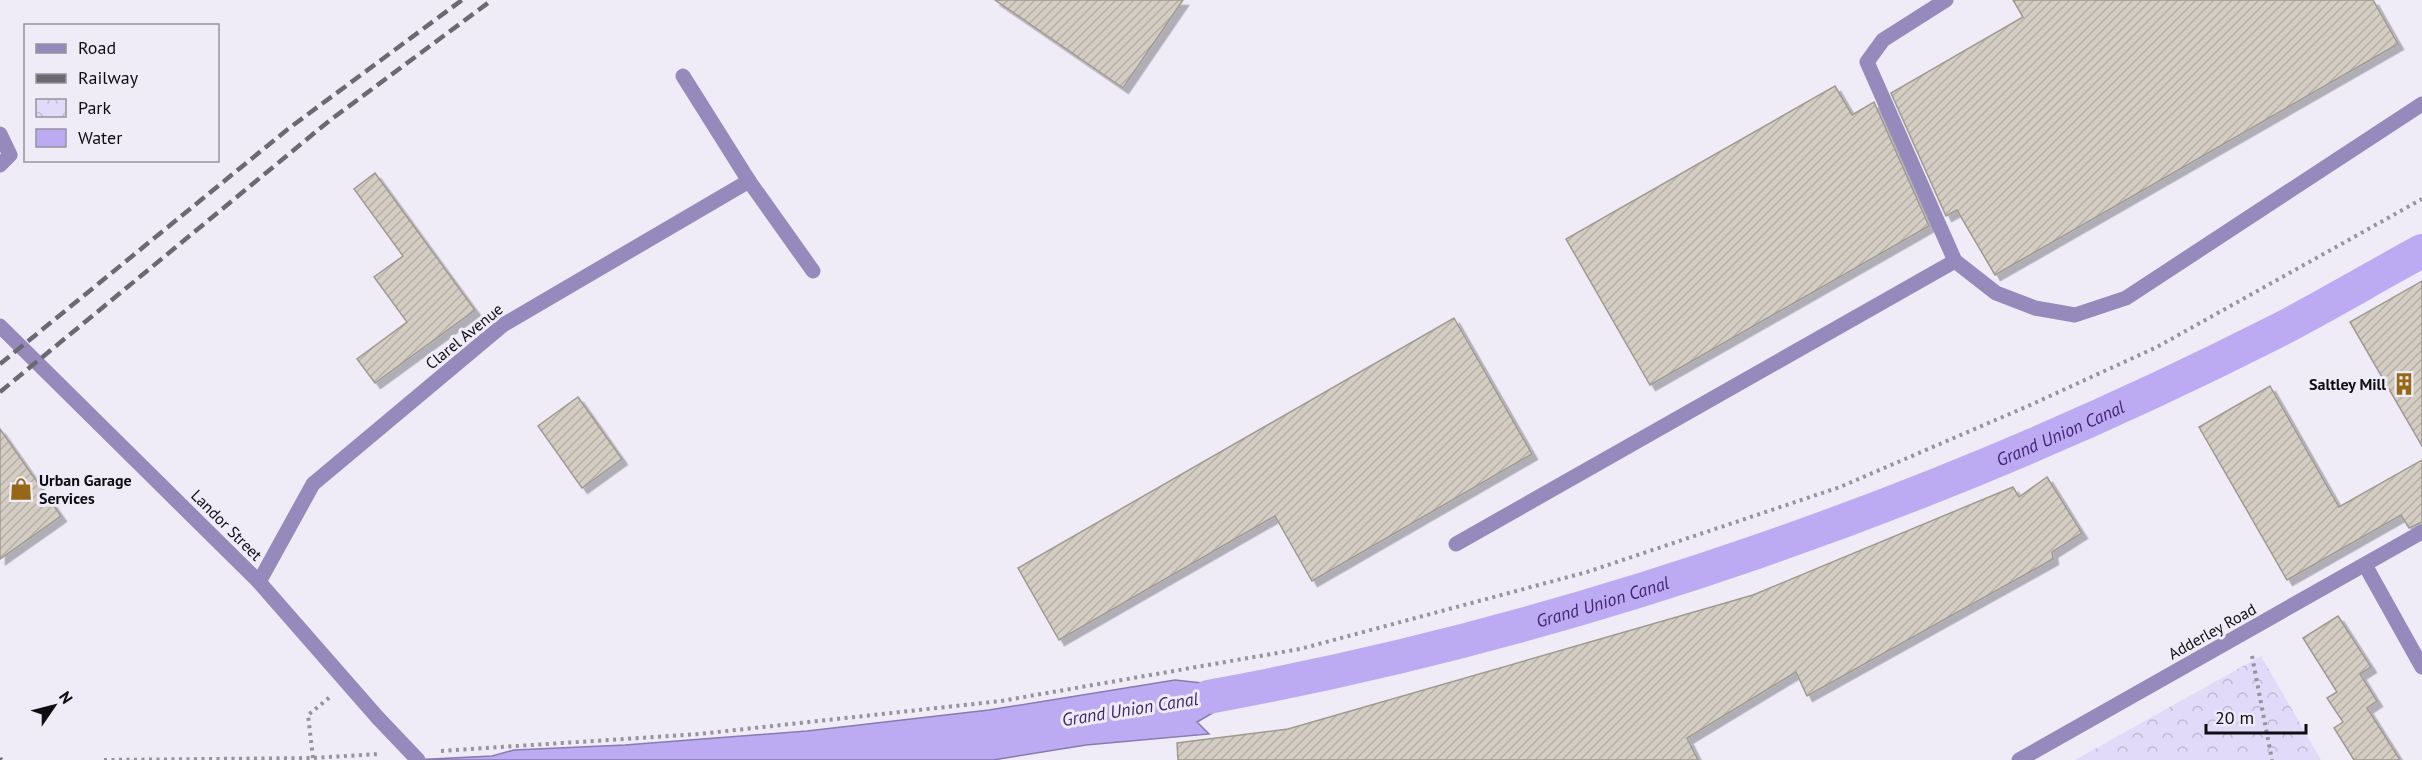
<svg xmlns="http://www.w3.org/2000/svg" width="2422" height="760" viewBox="0 0 2422 760" font-family="'PT Sans',sans-serif">
	<style>
		.park { fill: url(#park-crowns) }
		.water { fill: #bcaaf2; stroke: #887bae; stroke-width: 1.5 }
		.lines { fill: none; stroke-linecap: round; stroke-linejoin: round }
		.canal { stroke: #bcaaf2; stroke-width: 34 }
		.building { fill: url(#building-hatch); stroke: #a09990; stroke-width: 1.5; filter: url(#shadow) }
		.path { stroke: #95939c; stroke-width: 4; stroke-dasharray: 3 4.5; stroke-linecap: butt }
		.minor { stroke: #968abc; stroke-width: 15 }
		.rail { stroke: #6c6a71; stroke-width: 4.5; stroke-dasharray: 12 6; stroke-linecap: butt }
		.minor-bridge { stroke: #968abc; stroke-width: 15 }
		.labels { text-anchor: middle; dominant-baseline: central; stroke-width: 6; stroke-linejoin: round; paint-order: stroke }
		.street-label { font-size: 16px; fill: #0e0d11; stroke: #efecf8 }
		.poi-label { font-size: 16px; font-weight: bold; fill: #0e0d11; stroke: #efecf8; text-anchor: end }
		.water-label { font-size: 18px; font-style: italic; fill: #422477; stroke: #efecf8 }
	</style>
	<defs>
		<pattern id="park-crowns" width="20" height="18" patternUnits="userSpaceOnUse" patternTransform="scale(1.5)"><rect width="20" height="18" fill="#e1daf9"/><path d="M2 6a3 3 0 1 1 6 0M12 15a3 3 0 1 1 6 0" fill="none" stroke="#c0bad4"/></pattern>
		<pattern id="building-hatch" width="6" height="6" patternUnits="userSpaceOnUse" patternTransform="scale(1.5)"><rect width="6" height="6" fill="#d4cdc3"/><path d="M-1 1l2-2M0 6l6-6M5 7l2-2" fill="none" stroke="#b5afa6"/></pattern>
		<filter id="shadow"><feDropShadow dx="5.5" dy="5.5" stdDeviation="0" flood-color="#0004"/></filter>
	</defs>
	<rect width="100%" height="100%" fill="#efecf8"/>
	<!-- park -->
	<path class="park" d="M 2261,656 L 2321,760 L 2075,760 Z"/>
	<!-- water -->
	<path class="water" d="M 1175,680 L 1230,686 L 1253,680 L 1256,697 L 1221,708 L 1197,722 L 1209,734 L 1086,745 L 993,760 L 411,760 L 492,756 L 514,750 L 625,745 L 807,731 L 989,710 Z"/>
	<g class="lines">
		<!-- canal -->
		<path class="canal" id="s1" d="M 1208,697 C 1577,630 1944,500 2279,330 C 2327,305 2374,277 2422,251"/>
	</g>
	<!-- building -->
	<g class="building">
		<path d="M 995,0 L 1183,0 L 1123,88 Z"/>
		<path d="M 2013,0 L 2373,0 L 2398,44 L 1995,275 L 1957,210 L 1946,216 L 1891,93 L 2023,17 Z"/>
		<path d="M 1835,86 L 1852,115 L 1874,102 L 1929,226 L 1650,385 L 1566,239 Z"/>
		<path d="M 375,173 L 475,310 L 375,383 L 357,359 L 407,322 L 374,277 L 403,256 L 354,189 Z"/>
		<path d="M 2422,281 L 2422,446 L 2350,322 Z"/>
		<path d="M 1454,318 L 1532,454 L 1312,581 L 1275,516 L 1059,640 L 1018,568 Z"/>
		<path d="M 2270,386 L 2339,507 L 2422,460 L 2422,522 L 2409,528 L 2401,515 L 2287,580 L 2199,427 Z"/>
		<path d="M 578,397 L 622,459 L 582,488 L 538,426 Z"/>
		<path d="M 0,429 L 61,516 L 0,559 Z"/>
		<path d="M 2047,477 L 2082,533 L 2052,552 L 2053,559 L 1807,696 L 1796,672 L 1687,738 L 1698,760 L 1178,760 L 1177,743 L 1288,729 L 1753,595 L 2013,487 L 2019,497 Z"/>
		<path d="M 2338,616 L 2371,667 L 2360,674 L 2377,701 L 2367,708 L 2400,760 L 2354,760 L 2334,728 L 2343,722 L 2327,698 L 2337,692 L 2303,638 Z"/>
	</g>
	<g class="lines">
		<!-- path -->
		<g class="path">
			<path d="M 2252,656 L 2272,760"/>
			<path d="M 441,751 L 699,734 L 1001,701 L 1300,649 L 1587,572 L 1840,487 L 2028,406 L 2157,347 L 2422,199"/>
			<path d="M 313,758 L 308,715 L 330,697"/>
			<path d="M 104,760 L 313,758 L 379,754"/>
		</g>
		<!-- minor -->
		<g class="minor">
			<path d="M 1946,0 L 1883,40 L 1867,62 L 1955,261 L 1996,293 L 2035,308 L 2075,315 L 2126,298 L 2422,104"/>
			<path d="M 683,76 L 749,181 L 813,271"/>
			<path d="M 0,134 L 10,155 L 0,165"/>
			<path d="M 0,326 L 259,582 L 378,718"/>
			<path d="M 1456,544 L 1955,261"/>
			<path d="M 2365,565 L 2422,667"/>
			<path d="M 259,582 L 313,484 L 503,325 L 749,181"/>
			<path d="M 2019,760 L 2422,532"/>
		</g>
		<!-- rail -->
		<g class="rail">
			<path d="M 0,364 L 288,129 L 462,0"/>
			<path d="M 0,392 L 329,121 L 492,0"/>
			<path d="M 0,758 L 1,760"/>
		</g>
		<!-- minor-bridge -->
		<path class="minor-bridge" d="M 378,718 L 418,760"/>
	</g>
	<!-- icons -->
	<defs>
		<g id="building-bare" transform="scale(1.8)"><path d="M-4-6H4V6H1V3H-1V6H-4ZM-2.5-4.3h1.7v1.8h-1.7ZM.8-4.3h1.7v1.8H.8ZM-2.5-1h1.7V.8h-1.7ZM.8-1h1.7V.8H.8Z" fill="#966816" stroke="#efecf8" stroke-width="2.5" paint-order="stroke"/></g>
		<g id="shop-bare" transform="scale(1.8)"><path d="M-5-2.5h2.3a2.7 3.5 0 0 1 5.4 0H5L5.5 6h-11ZM-1.5-2.5h3a1.5 2.3 0 0 0-3 0Z" fill="#966816" stroke="#efecf8" stroke-width="2.5" paint-order="stroke"/></g>
	</defs>
	<g fill-rule="evenodd">
		<use href="#building-bare" x="2404" y="384"/>
		<use href="#shop-bare" x="21" y="489"/>
	</g>
	<g class="labels">
		<!-- street labels -->
		<g class="street-label">
			<text transform="translate(464 336) rotate(-39)">Clarel Avenue</text>
			<text transform="translate(227 525) rotate(45)">Landor Street</text>
			<text transform="translate(2212 631) rotate(-29)">Adderley Road</text>
		</g>
		<!-- poi labels -->
		<g class="poi-label">
			<text x="2386" y="384">Saltley Mill</text>
			<text x="39" y="480" text-anchor="start">Urban Garage<tspan x="39" dy="18">Services</tspan></text>
		</g>
		<!-- water labels -->
		<g class="water-label">
			<text stroke="none"><textPath href="#s1" startOffset="894">Grand Union Canal</textPath></text>
			<text stroke="none"><textPath href="#s1" startOffset="406">Grand Union Canal</textPath></text>
			<text transform="translate(1130 709) rotate(-9)">Grand Union Canal</text>
		</g>
	</g>
	<!-- legend -->
	<rect x="24" y="24" width="195" height="138" fill="#efecf8" stroke="#95939c" stroke-width="1.5"/>
	<rect x="36" y="44" width="30" height="9" fill="#968abc" stroke="#95939c" stroke-width="1.5"/>
	<text x="78" y="54" font-size="18" fill="#0e0d11">Road</text>
	<rect x="36" y="74" width="30" height="9" fill="#6c6a71" stroke="#95939c" stroke-width="1.5"/>
	<text x="78" y="84" font-size="18" fill="#0e0d11">Railway</text>
	<rect x="36" y="99" width="30" height="18" fill="url(#park-crowns)" stroke="#95939c" stroke-width="1.5"/>
	<text x="78" y="114" font-size="18" fill="#0e0d11">Park</text>
	<rect x="36" y="129" width="30" height="18" fill="#bcaaf2" stroke="#95939c" stroke-width="1.5"/>
	<text x="78" y="144" font-size="18" fill="#0e0d11">Water</text>
	<!-- north arrow -->
	<g transform="translate(54 706) rotate(55)" stroke="#efecf8" stroke-width="4.5" paint-order="stroke">
	<path d="M0-4.5L10 22L0 15L-10 22Z" fill="#0e0d11"/>
	<text y="-9" font-size="16" font-weight="bold" text-anchor="middle" fill="#0e0d11">N</text>
	</g>
	<!-- scale -->
	<path d="M2206 724v9h100v-9" fill="none" stroke="#0e0d11" stroke-width="3"/>
	<text x="2215" y="724" font-size="18" fill="#0e0d11" stroke="#efecf8" stroke-width="4.5" paint-order="stroke">20 m</text>
</svg>
